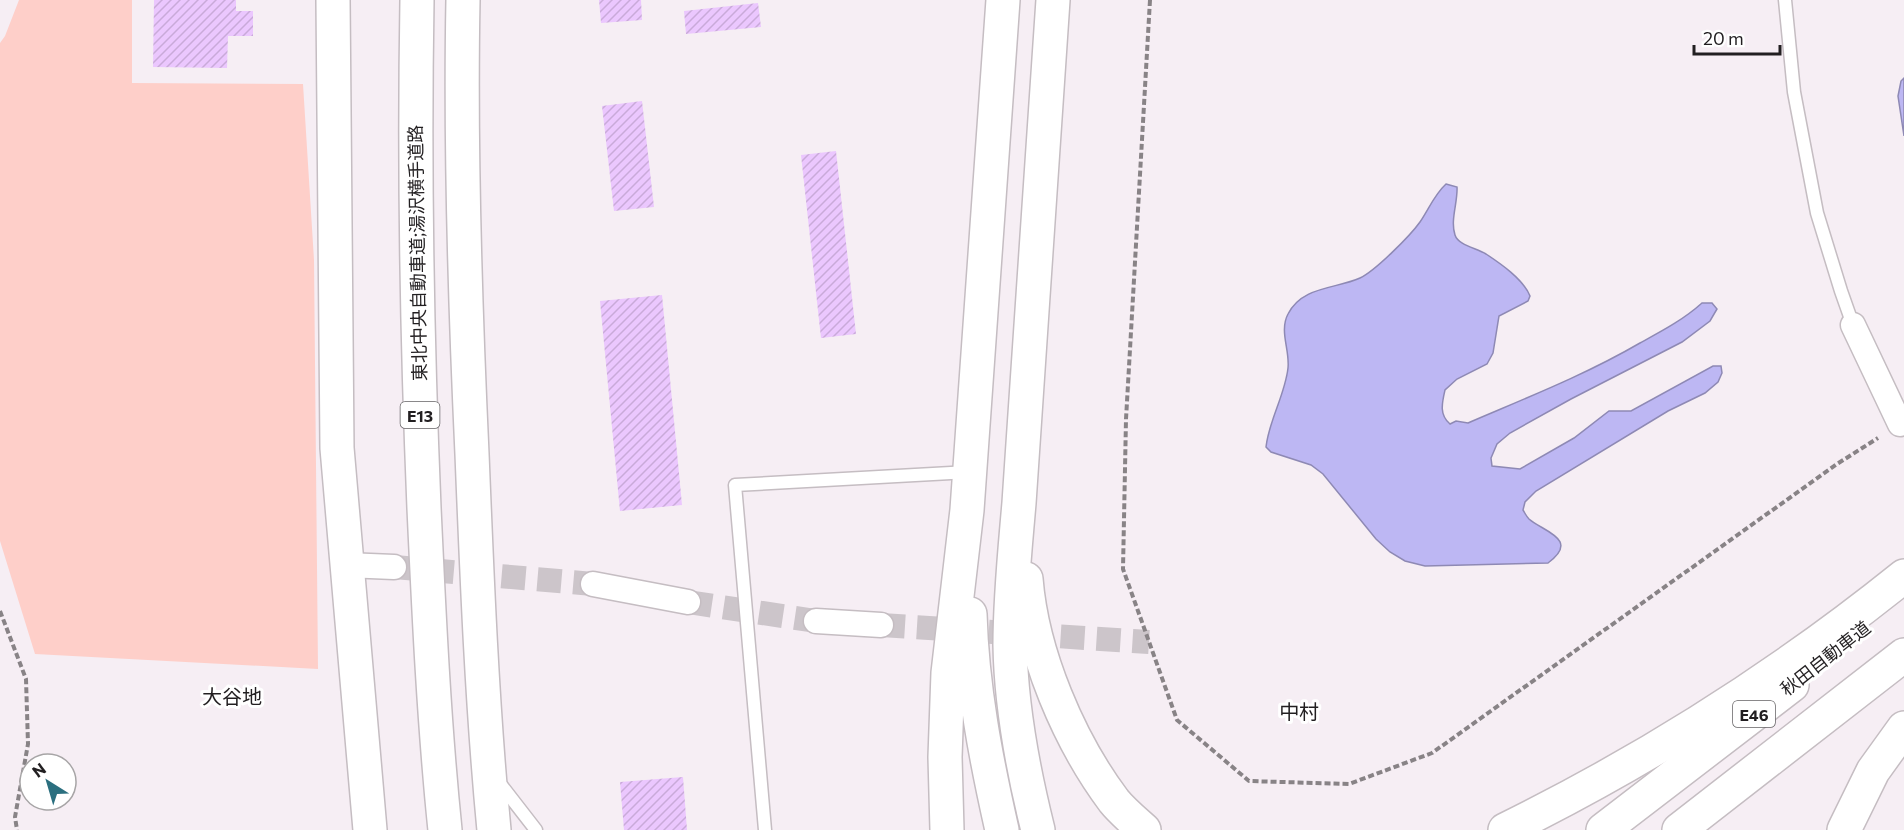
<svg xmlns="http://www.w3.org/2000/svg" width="1904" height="830" viewBox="0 0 1904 830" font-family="Commissioner,'Noto Sans JP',sans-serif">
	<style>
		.green { fill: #fecfc9 }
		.water { fill: #bdb7f3; stroke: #8e89b4; stroke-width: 1.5 }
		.building { fill: url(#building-hatch) }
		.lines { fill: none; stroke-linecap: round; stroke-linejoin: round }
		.street-tunnel { stroke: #ccc5ca; stroke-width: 24; stroke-dasharray: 24 12; stroke-linecap: butt }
		.lane-casing { stroke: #c5bdc2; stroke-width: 15 }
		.street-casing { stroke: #c5bdc2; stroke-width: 27 }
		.secondary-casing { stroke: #c5bdc2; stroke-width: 36 }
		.highway-casing { stroke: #c5bdc2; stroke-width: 36 }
		.path { stroke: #888386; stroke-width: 4; stroke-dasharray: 6 3; stroke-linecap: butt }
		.lane { stroke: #fff; stroke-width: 12 }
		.street { stroke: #fff; stroke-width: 24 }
		.secondary { stroke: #fff; stroke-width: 33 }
		.highway { stroke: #fff; stroke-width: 33 }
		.labels { text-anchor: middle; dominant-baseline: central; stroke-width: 6; stroke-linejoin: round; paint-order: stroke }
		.shield { fill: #fff; stroke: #646264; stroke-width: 1.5 }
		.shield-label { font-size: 16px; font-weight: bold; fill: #221f21 }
		.street-label { font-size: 18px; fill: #221f21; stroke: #fff }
		.neighbourhood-label { font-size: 20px; fill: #221f21; stroke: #fff }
	</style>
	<defs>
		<pattern id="building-hatch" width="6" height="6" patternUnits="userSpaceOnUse" patternTransform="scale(1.5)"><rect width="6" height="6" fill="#ebc7fe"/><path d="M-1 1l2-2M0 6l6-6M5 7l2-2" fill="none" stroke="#c9aad9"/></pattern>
	</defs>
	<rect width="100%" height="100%" fill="#f6eef4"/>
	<!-- green -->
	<path class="green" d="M 19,0 L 132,0 L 132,83 L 303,84 L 314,260 L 318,669 L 35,654 L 0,541 L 0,43 L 5,36 Z"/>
	<!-- water -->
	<g class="water">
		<path d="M 1904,78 L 1904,136 L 1898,96 L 1901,81 Z"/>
		<path d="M 1446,184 L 1457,187 C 1458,202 1450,220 1455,235 C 1458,245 1476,248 1486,254 C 1501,264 1523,279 1530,296 L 1528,301 L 1499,316 L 1493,353 L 1487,364 L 1457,379 L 1445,390 C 1442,403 1439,415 1450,424 L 1456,421 L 1468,423 C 1526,398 1585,375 1640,343 C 1662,331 1683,320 1702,303 L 1712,303 L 1717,309 L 1710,321 L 1682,342 L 1571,399 L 1510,433 L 1497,444 L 1491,458 L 1492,466 L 1520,469 L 1574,438 L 1609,411 L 1631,411 L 1713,366 L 1721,366 L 1722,373 L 1718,382 L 1705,393 L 1668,411 L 1536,491 L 1525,502 L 1523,510 C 1525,513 1526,516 1529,519 C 1542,531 1581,539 1548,563 L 1425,566 L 1405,561 L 1390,552 L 1376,539 L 1323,474 L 1311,465 L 1271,452 L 1266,447 C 1269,420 1285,395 1288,368 C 1290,350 1279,331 1288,314 C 1302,286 1336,289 1360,278 C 1375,271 1410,236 1420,222 C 1429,209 1434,195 1446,184 Z"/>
	</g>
	<!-- building -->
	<g class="building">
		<path d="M 154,0 L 236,0 L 236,11 L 253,11 L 253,36 L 228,36 L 227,68 L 153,67 Z"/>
		<path d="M 599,0 L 641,0 L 642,20 L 601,23 Z"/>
		<path d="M 758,3 L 761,27 L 686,34 L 684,11 Z"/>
		<path d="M 642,101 L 654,207 L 614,211 L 602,106 Z"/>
		<path d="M 836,151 L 856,334 L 821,338 L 801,155 Z"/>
		<path d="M 662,295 L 682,505 L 620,511 L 600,301 Z"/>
		<path d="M 683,777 L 687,830 L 624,830 L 620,782 Z"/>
	</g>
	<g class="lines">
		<!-- street-tunnel -->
		<g class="street-tunnel">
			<path d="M 394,567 L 593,584"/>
			<path d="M 688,602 L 816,621"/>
			<path d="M 881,625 L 1149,642"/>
		</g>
		<!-- lane casing -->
		<g class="lane-casing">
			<g id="lane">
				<path d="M 1785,0 L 1794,92 L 1817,213 L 1841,291 L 1853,325"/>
				<path d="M 498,781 L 536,830"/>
				<path d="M 765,830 L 735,485 L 969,472"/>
			</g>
		</g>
		<!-- street casing -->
		<g class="street-casing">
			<g id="street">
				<path d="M 1853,325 L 1900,424 L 1904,421"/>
				<path d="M 346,565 L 394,567"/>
				<path d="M 593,584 L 688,602"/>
				<path d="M 816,621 L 881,625"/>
			</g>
		</g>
		<!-- secondary casing -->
		<g class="secondary-casing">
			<path id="secondary" d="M 333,0 L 337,448 L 370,830"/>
		</g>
		<!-- highway casing -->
		<g class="highway-casing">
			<g id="highway">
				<path d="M 417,0 C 414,170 417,339 424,508 C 429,616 434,723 445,830"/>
				<path d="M 463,0 C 460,151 465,303 472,454 C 477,579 482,705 494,830"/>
				<path d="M 1026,579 C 1032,654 1069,741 1114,801 C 1122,811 1134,821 1144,830"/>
				<path d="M 970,614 C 972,687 986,759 1002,830"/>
				<path d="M 947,830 L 945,757 L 948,673 L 967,510 L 1003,0"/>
				<path d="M 1038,830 C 1023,770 1011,707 1010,645 C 1010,597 1015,550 1019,503 L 1053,0"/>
				<path d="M 1505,830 C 1647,760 1781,675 1904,576"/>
				<path d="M 1603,830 L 1792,685"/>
				<path d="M 1679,830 L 1904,655"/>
				<path d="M 1844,830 L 1873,771 L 1904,728"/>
			</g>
		</g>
		<!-- path -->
		<g class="path">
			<path d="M 1150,0 L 1126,419 L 1123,569 L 1177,720 L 1249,781 L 1349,784 L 1432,753 L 1837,464 L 1878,438"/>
			<path d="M 0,611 L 26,679 L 28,744 L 15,817 L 17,830"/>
		</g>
		<!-- lane -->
		<use href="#lane" class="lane"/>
		<!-- street -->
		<use href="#street" class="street"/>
		<!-- secondary -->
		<use href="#secondary" class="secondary"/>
		<!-- highway -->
		<use href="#highway" class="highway"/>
	</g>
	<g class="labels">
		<!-- shield labels -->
		<g class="shield">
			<rect x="400.5" y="402" width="39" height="26" rx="4.5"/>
			<rect x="1733" y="701" width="42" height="26" rx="4.5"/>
		</g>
		<g class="shield-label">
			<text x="420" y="415">E13</text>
			<text x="1754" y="714">E46</text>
		</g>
		<!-- street labels -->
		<g class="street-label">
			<text transform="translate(417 253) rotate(-91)">東北中央自動車道;湯沢横手道路</text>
			<text transform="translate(1825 658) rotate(-38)">秋田自動車道</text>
		</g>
		<!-- neighbourhood labels -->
		<g class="neighbourhood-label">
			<text x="232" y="696">大谷地</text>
			<text x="1299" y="711">中村</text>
		</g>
	</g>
	<!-- north arrow -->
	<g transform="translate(48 782) rotate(323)"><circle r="28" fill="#ffffff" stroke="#a7a5a6" stroke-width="1.5"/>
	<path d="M0-4.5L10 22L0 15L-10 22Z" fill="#2b6f7f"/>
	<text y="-9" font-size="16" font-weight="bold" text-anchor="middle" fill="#221f21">N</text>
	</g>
	<!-- scale -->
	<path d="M1694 45v9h86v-9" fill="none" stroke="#221f21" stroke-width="3"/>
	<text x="1703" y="45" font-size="18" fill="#221f21" stroke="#ffffff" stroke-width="4.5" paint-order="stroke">20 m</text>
</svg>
